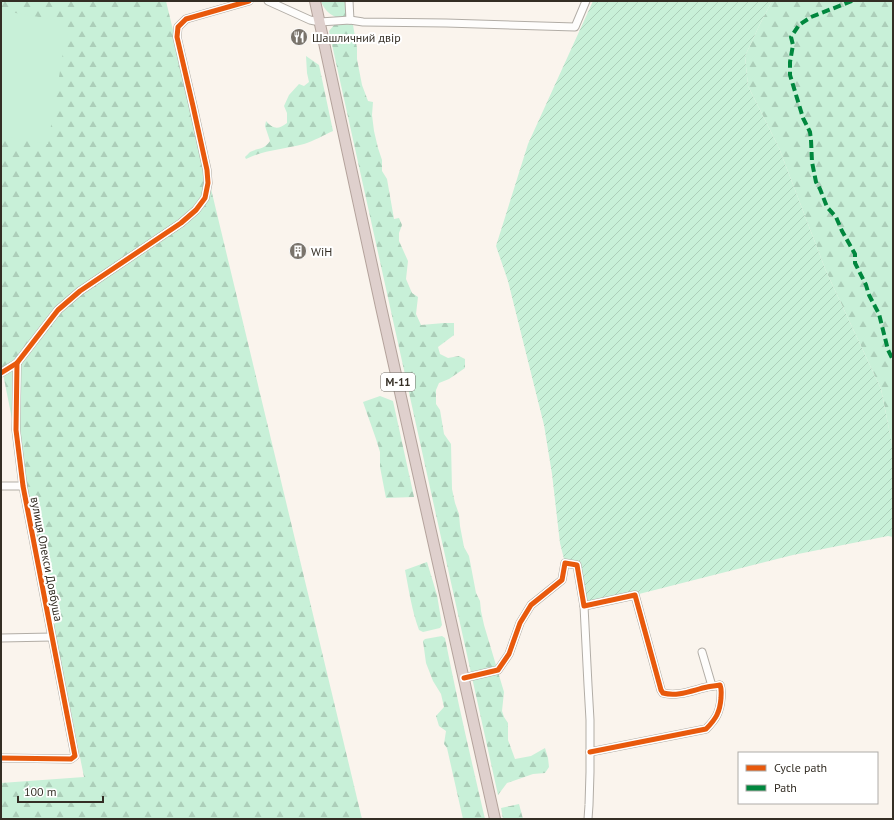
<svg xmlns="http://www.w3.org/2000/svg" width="894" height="820" viewBox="0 0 894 820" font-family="'PT Sans',sans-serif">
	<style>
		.forest { fill: url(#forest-firs) }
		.garden { fill: url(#garden-furrows) }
		.pitch { fill: #c8f0d8 }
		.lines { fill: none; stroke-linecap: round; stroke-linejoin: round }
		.minor-casing { stroke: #b2ada6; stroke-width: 9 }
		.highway-casing { stroke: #b4a39c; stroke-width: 12 }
		.minor { stroke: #fefdfc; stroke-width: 7 }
		.highway { stroke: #dfd0cd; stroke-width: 10 }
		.quiet { stroke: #00873e; stroke-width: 4; stroke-dasharray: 8 4; stroke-linecap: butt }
		.cycleway-casing { stroke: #fff; stroke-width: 8 }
		.cycleway { stroke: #e8590c; stroke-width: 5 }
		.labels { text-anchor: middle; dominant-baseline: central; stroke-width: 4; stroke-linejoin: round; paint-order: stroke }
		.shield { fill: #fff; stroke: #716d66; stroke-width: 1 }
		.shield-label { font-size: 11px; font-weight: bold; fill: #342e25 }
		.poi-label { font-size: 12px; fill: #342e25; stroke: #fff; text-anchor: start }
		.street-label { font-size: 12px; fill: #342e25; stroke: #fff }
	</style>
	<defs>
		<pattern id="forest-firs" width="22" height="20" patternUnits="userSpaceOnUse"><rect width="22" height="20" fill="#c8f0d8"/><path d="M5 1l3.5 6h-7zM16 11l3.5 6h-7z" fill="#acceb9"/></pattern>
		<pattern id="garden-furrows" width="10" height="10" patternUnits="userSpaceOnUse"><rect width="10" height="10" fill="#c8f0d8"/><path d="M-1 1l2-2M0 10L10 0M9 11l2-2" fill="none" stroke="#acceb9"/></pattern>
	</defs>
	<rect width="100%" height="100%" fill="#faf4ed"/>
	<!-- forest -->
	<g class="forest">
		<path d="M 1,1 L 166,1 L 362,819 L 1,819 L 1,783 L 84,777 L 1,364 Z"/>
		<path d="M 321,1 L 350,1 L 351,11 L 346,16 L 338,18 C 330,15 324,10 321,1 Z"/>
		<path d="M 772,1 L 893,1 L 893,449 L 881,389 L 826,271 L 779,148 L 748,86 L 745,56 L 760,24 Z"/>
		<path d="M 347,21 L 353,25 L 357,48 L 357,59 L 362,85 L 368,101 L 373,102 L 372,115 L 374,131 L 378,148 L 382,160 L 382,171 L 387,179 L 394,219 L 399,218 L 402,225 L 399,233 L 399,241 L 408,261 L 406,279 L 412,293 L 418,297 L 416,314 L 421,325 L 444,323 L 454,323 L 454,335 L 438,347 L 440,354 L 448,358 L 459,356 L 465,359 L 465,368 L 449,379 L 439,383 L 436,390 L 436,404 L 440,410 L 444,434 L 451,444 L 452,489 L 455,503 L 459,514 L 460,526 L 464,547 L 469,556 L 476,593 L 480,601 L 481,611 L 484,625 L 504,692 L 502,711 L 504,717 L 508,723 L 508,740 L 515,759 L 531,756 L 545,748 L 548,758 L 549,767 L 545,773 L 533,774 L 507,783 L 498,795 L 329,31 L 335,24 Z"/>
		<path d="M 306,56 L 319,65 L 333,131 C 324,135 314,141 304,144 C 285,149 264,150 246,159 L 245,157 C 246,156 248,154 250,152 C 257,148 264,150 270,141 L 265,126 L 266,121 C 273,129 278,130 287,123 L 287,113 L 284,106 L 289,95 L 299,84 L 304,86 L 309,82 L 307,73 Z"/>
		<path d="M 380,396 L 393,401 L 414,497 L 386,498 L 380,467 L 380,452 L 376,439 L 363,402 Z"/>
		<path d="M 427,562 L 437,595 L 442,625 L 440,628 L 423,632 L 419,630 C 412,611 409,591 405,570 Z"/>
		<path d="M 442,636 L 445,638 C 457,699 471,759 485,819 L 463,819 L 447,748 L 444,744 L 446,731 L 439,726 L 436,716 L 444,707 L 441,694 L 433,681 L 426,663 L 423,641 L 425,639 Z"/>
		<path d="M 519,804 L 523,819 L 503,819 L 501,808 Z"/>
	</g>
	<!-- garden -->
	<path class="garden" d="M 593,1 L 772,1 L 760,24 L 745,56 L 748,86 L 779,148 L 826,271 L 881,389 L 893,449 L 893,537 L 888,536 L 793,555 L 635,595 L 584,606 L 577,565 L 565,563 L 560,543 L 552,474 L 544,425 L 508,281 L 496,246 L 528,144 Z"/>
	<!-- pitch -->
	<path class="pitch" d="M 4,11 L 68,22 L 48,144 L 1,136 L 1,28 Z"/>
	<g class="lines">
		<!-- minor casing -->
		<g class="minor-casing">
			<g id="minor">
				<path d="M 268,1 L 310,20 L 320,22 L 350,20 L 363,22 L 446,23 L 575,27 L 586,1"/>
				<path d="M 349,1 L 350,20"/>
				<path d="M 1,373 L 17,363 L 58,310 L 80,291 L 181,223 L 196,210 L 205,198 L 208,183 L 207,170 L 193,106 L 177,37 L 178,27 L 186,19 L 249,1"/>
				<path d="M 1,486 L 23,486"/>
				<path d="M 584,606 L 588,685 L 590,720 L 590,772 L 589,805 L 588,819"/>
				<path d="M 1,638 L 52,637"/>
				<path d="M 702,652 L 712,686"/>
				<path d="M 464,678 L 498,670 L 509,654 L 520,623 L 531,605 L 562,580 L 565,563 L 577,565 L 584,606 L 635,595 L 661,690 L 663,693 C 678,697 693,690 707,687 C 711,686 715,686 720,685 C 722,690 721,693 721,698 C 720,712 716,719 706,729 L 590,752"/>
				<path d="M 1,758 L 71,759 L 75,756 L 23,486 L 16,430 L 17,363"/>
			</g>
		</g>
		<!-- highway casing -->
		<g class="highway-casing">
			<path id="highway" d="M 315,1 L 381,307 L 495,819"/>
		</g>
		<!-- minor -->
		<use href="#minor" class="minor"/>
		<!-- highway -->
		<use href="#highway" class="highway"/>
		<!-- quiet -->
		<path class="quiet" d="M 852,1 L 811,17 L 799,25 L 791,37 L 793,45 L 790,62 L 790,75 L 803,118 L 810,132 L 811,140 L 812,162 L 816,182 L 820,189 L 827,207 L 836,217 L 842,231 L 855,254 L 855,263 L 866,285 L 869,295 L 879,314 L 888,350 L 893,360"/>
		<!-- cycleway casing -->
		<g class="cycleway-casing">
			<g id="cycleway">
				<path d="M 1,373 L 17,363 L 58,310 L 80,291 L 181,223 L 196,210 L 205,198 L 208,183 L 207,170 L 193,106 L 177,37 L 178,27 L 186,19 L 249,1"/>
				<path d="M 464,678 L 498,670 L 509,654 L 520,623 L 531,605 L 562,580 L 565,563 L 577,565 L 584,606 L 635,595 L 661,690 L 663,693 C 678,697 693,690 707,687 C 711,686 715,686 720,685 C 722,690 721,693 721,698 C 720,712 716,719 706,729 L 590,752"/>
				<path d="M 1,758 L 71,759 L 75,756 L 23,486 L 16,430 L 17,363"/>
			</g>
		</g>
		<!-- cycleway -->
		<use href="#cycleway" class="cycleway"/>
	</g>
	<!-- icons -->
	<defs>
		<g id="restaurant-disc" transform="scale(0.9)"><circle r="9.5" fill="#79736b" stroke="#fff"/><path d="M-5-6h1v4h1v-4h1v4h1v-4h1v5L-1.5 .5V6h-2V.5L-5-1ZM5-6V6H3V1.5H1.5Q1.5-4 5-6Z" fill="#fff"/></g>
		<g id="building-disc" transform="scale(0.9)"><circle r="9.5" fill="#79736b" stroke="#fff"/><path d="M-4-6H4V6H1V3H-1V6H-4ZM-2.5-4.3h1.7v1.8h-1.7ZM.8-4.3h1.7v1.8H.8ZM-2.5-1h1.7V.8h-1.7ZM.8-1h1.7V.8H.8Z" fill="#fff"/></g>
	</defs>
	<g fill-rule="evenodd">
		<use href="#restaurant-disc" x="299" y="37"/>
		<use href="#building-disc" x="298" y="251"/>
	</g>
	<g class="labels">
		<!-- shield labels -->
		<rect class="shield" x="381" y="373" width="34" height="18" rx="3"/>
		<g class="shield-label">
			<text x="398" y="382">М-11</text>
		</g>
		<!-- poi labels -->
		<g class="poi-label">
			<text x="312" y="37">Шашличний двір</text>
			<text x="311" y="251">WiH</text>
		</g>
		<!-- street labels -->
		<g class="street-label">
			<text transform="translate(47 559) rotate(79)">вулиця Олекси Довбуша</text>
		</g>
	</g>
	<!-- border -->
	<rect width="894" height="820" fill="none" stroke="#342e25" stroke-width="4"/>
	<!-- legend -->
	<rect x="738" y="752" width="140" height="52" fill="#ffffff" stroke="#aeaba8"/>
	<rect x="746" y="765" width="20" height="6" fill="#e8590c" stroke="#aeaba8"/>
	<text x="774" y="772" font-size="12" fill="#342e25">Cycle path</text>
	<rect x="746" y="785" width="20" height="6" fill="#00873e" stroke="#aeaba8"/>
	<text x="774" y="792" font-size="12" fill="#342e25">Path</text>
	<!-- scale -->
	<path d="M18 796v6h85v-6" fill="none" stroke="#342e25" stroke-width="2"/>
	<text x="24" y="796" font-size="12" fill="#342e25" stroke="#ffffff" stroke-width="3" paint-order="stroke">100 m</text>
</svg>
